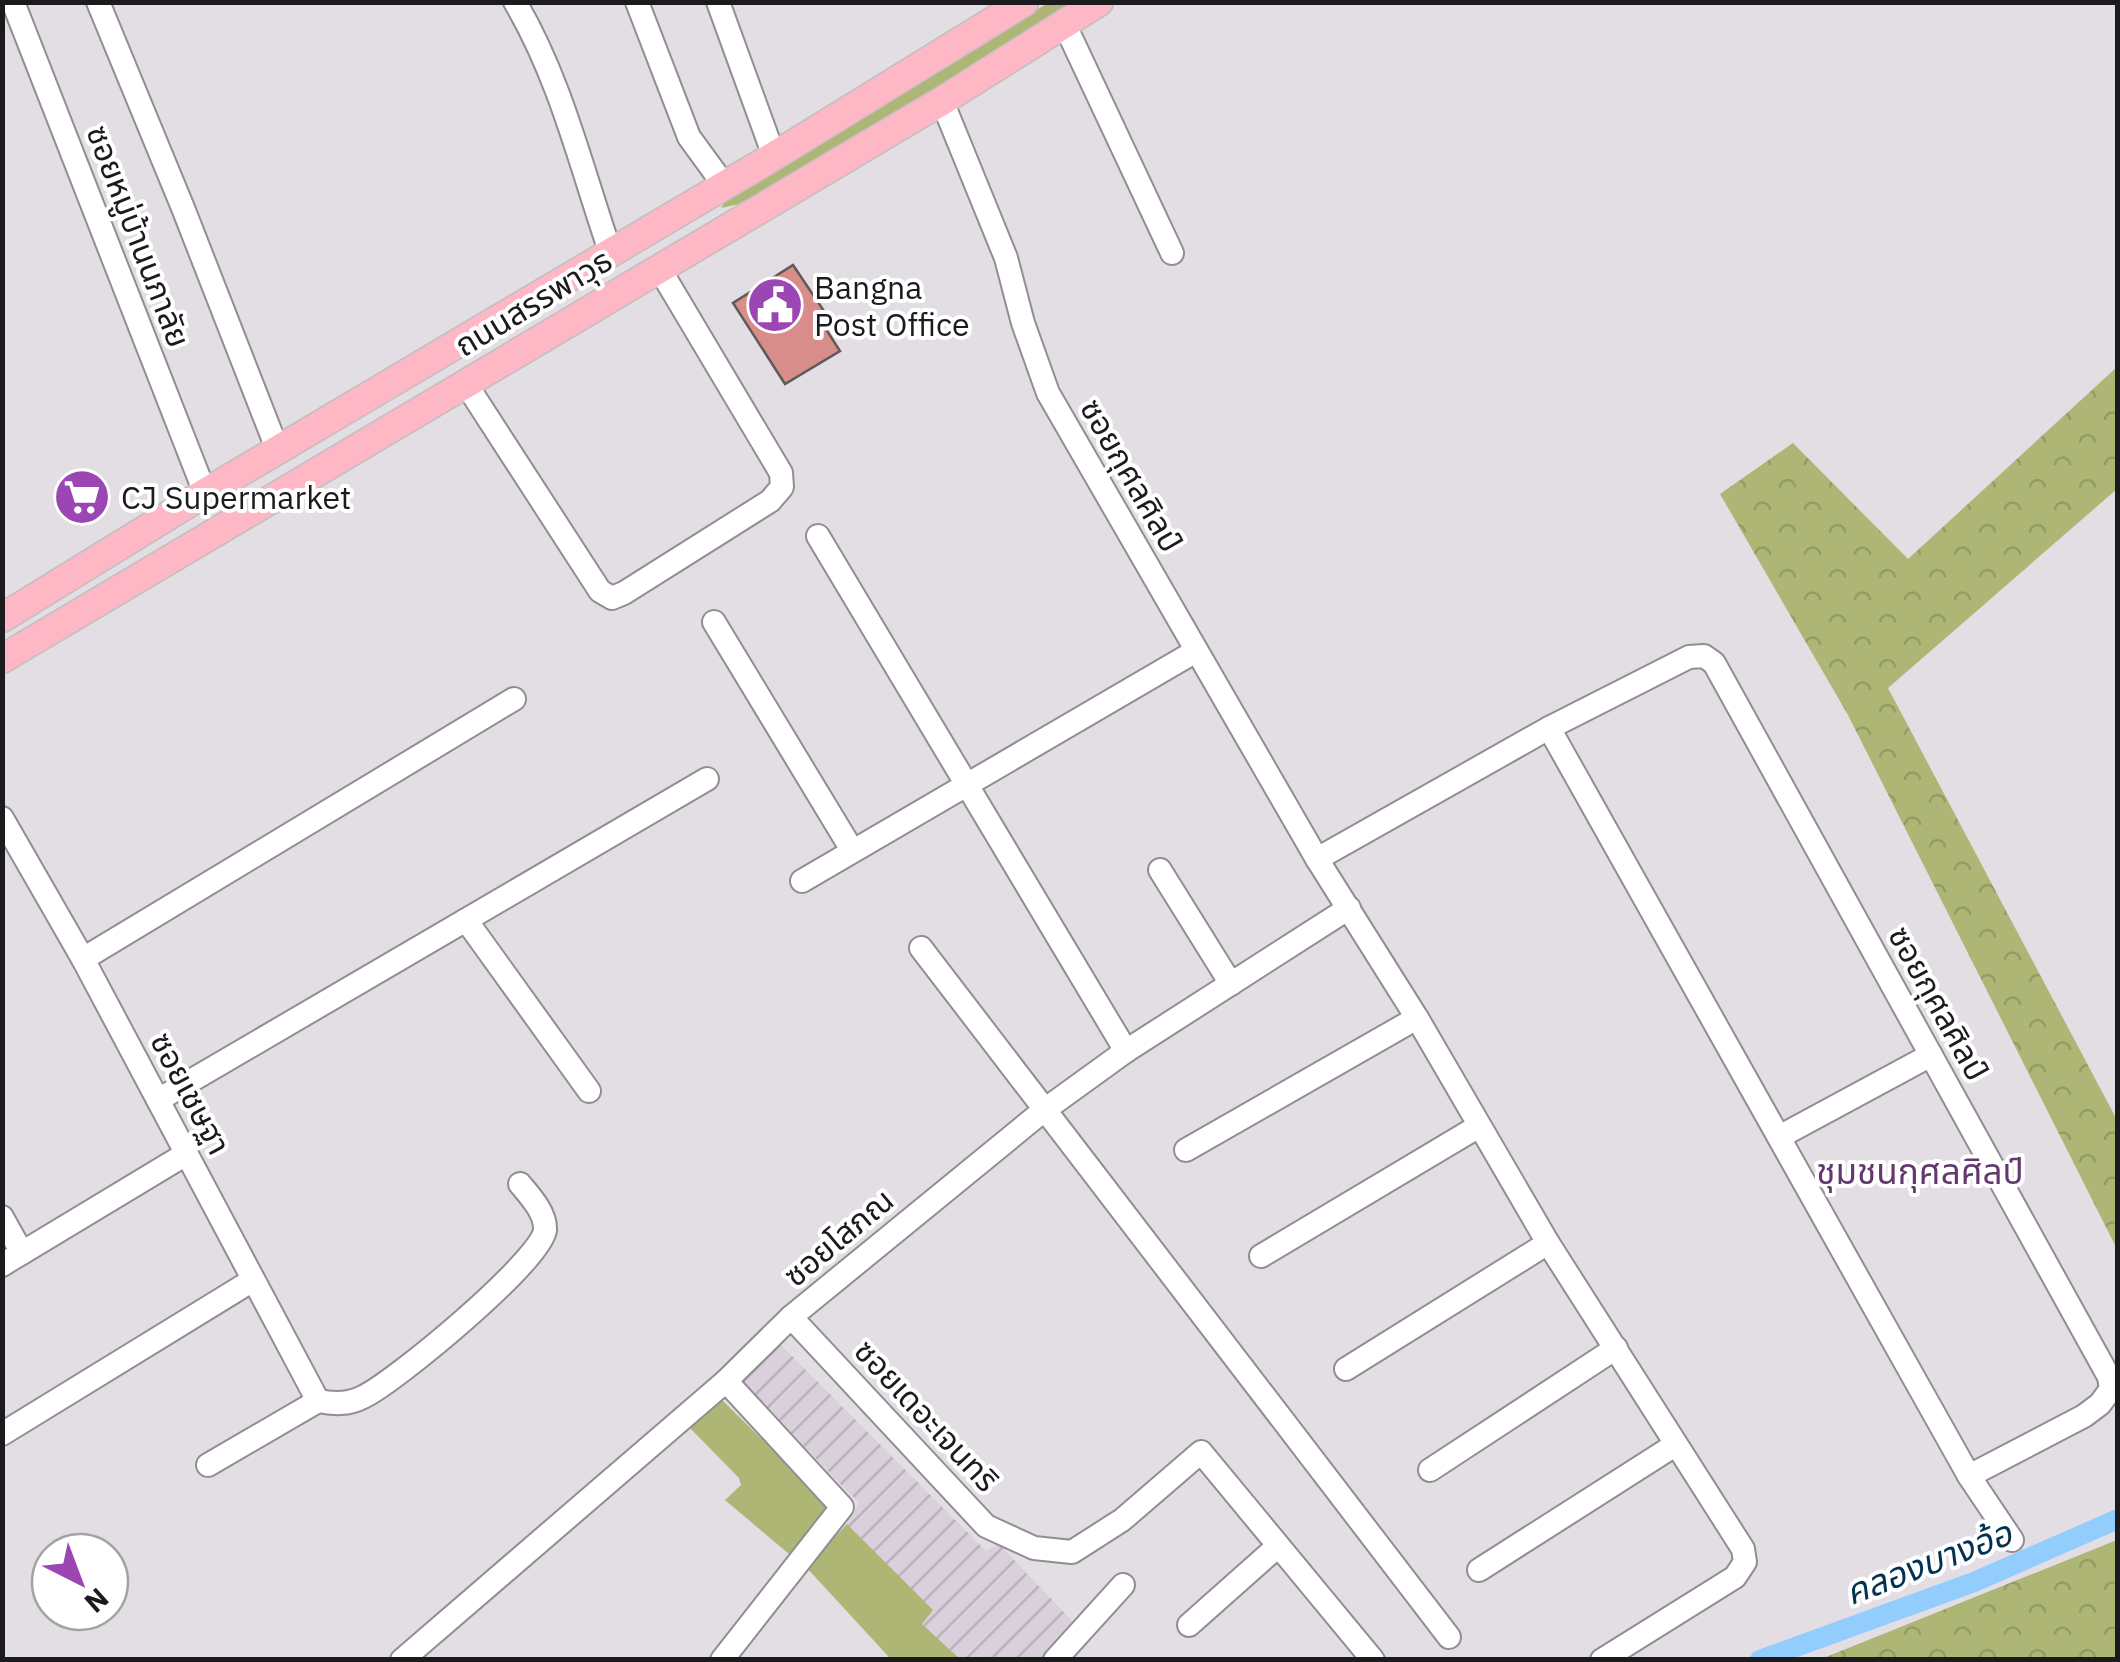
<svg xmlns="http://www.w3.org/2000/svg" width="2120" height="1662" viewBox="0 0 2120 1662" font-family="'IBM Plex Sans','Noto Sans Thai',sans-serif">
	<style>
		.industrial { fill: url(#industrial-furrows) }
		.grass { fill: #adb674 }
		.forest { fill: url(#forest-crowns) }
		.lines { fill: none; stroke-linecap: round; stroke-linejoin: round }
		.canal { stroke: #92cdfe; stroke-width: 20 }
		.building { fill: #d88d8b; stroke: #605959; stroke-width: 2.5 }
		.minor-casing { stroke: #918d92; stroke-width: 26 }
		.major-casing { stroke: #bfbfbf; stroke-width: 31 }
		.minor { stroke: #fff; stroke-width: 22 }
		.major { stroke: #feb8c5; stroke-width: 28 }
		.labels { text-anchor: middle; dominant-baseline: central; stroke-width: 8; stroke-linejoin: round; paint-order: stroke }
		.street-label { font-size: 32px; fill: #1b1a1c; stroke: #fff }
		.poi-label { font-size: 32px; fill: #1b1a1c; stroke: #fff; text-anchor: start }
		.neighbourhood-label { font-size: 35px; fill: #62386e; stroke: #fff }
		.water-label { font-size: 35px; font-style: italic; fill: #023251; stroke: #fff }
	</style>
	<defs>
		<pattern id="industrial-furrows" width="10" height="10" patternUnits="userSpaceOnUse" patternTransform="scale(2.5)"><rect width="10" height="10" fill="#d9d0dc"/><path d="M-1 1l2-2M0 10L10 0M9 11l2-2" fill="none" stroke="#bab2bc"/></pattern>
		<pattern id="forest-crowns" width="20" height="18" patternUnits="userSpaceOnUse" patternTransform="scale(2.5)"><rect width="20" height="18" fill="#adb674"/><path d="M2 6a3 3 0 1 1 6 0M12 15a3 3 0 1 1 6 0" fill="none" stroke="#949c64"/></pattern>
	</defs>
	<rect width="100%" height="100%" fill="#e2dee4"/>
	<!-- industrial -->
	<path class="industrial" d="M 780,1344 L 986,1551 L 999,1544 L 1075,1624 L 1042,1659 L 960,1659 L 922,1624 L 932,1610 L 847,1524 L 859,1503 L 741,1381 Z"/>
	<!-- grass -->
	<g class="grass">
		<path d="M 1048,3 L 1078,3 L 739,204 L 721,208 L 730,193 Z"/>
		<path d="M 720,1398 L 825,1502 L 825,1511 L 789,1554 L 725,1500 L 741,1485 L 739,1478 L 690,1428 Z"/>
		<path d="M 847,1524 L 933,1610 L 922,1624 L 960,1659 L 887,1659 L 888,1656 L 806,1567 Z"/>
	</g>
	<!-- forest -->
	<g class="forest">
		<path d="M 2117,367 L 2117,489 L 1888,688 L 2117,1120 L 2117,1249 L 1848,715 L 1720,494 L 1793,443 L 1908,559 Z"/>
		<path d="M 2117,1540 L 2118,1651 L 2114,1659 L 1821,1659 Z"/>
	</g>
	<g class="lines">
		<!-- canal -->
		<path class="canal" d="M 1760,1660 L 1974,1582 L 2118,1519"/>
	</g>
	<!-- building -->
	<path class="building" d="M 793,265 L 824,311 L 817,315 L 840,351 L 785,384 L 733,303 Z"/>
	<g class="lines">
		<!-- minor casing -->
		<g class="minor-casing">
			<g id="minor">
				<path d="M 13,2 L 205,493"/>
				<path d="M 98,2 L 183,208 L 278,451"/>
				<path d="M 515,2 C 561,80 581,167 610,251"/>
				<path d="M 637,2 L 689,137 L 724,185"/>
				<path d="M 718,2 L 774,156"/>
				<path d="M 1064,23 L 1172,253"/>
				<path d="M 942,101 L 1006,258 L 1023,323 L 1048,393 L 1317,859 L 1417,1018 L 1548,1243 L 1743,1549 L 1745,1562 L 1735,1577 L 1602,1660"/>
				<path d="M 466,384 L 600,591 L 612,598 L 624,593 L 770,501 L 782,487 L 781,473 L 659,268"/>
				<path d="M 818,536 L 1126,1051"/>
				<path d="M 714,622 L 852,850"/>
				<path d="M 1549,728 L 1969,1476 L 2012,1540"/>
				<path d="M 2,818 L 83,959 L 318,1401"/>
				<path d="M 1317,859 L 1549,728 L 1689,657 L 1704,656 L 1714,663 L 2109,1377 L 2111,1389 L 2100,1404 L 2084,1416 L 1969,1476"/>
				<path d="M 1160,870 L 1231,984"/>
				<path d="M 802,881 L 1196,651"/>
				<path d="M 466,920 L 707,779"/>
				<path d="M 921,948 L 1449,1637"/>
				<path d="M 83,959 L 514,699"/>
				<path d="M 158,1100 L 466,920 L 589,1091"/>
				<path d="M 1779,1137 L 1931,1055"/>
				<path d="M 1186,1150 L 1417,1018"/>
				<path d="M 2,1217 L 22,1253"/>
				<path d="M 1261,1256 L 1479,1126"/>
				<path d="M 2,1265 L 186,1154"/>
				<path d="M 791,1317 L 986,1526 L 1034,1548 L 1072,1552 L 1122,1520 L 1201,1452 L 1373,1660"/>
				<path d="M 1346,1369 L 1548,1243"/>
				<path d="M 2,1434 L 253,1280"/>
				<path d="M 208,1465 L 318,1401 C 333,1404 348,1405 363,1397 C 395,1382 541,1261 545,1230 C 546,1213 530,1196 520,1184"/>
				<path d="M 1430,1470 L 1616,1348"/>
				<path d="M 1479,1570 L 1675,1445"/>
				<path d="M 1189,1625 L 1278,1546"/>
				<path d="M 402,1660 L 726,1381 L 791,1317 L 1043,1111 L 1126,1051 L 1349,908"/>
				<path d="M 722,1660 L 842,1507 L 726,1381"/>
				<path d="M 1055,1660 L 1123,1585"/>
			</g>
		</g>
		<!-- major casing -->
		<g class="major-casing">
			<g id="major">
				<path d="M 2,618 L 205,493 L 774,156 L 1024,2"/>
				<path d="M 2,659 L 942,101 L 1099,2"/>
			</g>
		</g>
		<!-- minor -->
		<use href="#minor" class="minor"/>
		<!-- major -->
		<use href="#major" class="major"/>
	</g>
	<!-- icons -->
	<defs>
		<g id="civic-disc" transform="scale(2.875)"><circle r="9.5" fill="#9c46b3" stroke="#fff"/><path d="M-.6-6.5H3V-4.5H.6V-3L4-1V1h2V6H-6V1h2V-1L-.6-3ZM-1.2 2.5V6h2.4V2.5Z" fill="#fff"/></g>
		<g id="supermarket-disc" transform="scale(2.875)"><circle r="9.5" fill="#9c46b3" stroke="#fff"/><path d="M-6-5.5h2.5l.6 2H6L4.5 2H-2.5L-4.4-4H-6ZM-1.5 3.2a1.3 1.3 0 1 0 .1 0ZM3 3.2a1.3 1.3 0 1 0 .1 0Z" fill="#fff"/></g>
	</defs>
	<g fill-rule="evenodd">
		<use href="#civic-disc" x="775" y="305"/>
		<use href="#supermarket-disc" x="82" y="497"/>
	</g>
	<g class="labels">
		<!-- street labels -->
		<g class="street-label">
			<text transform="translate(139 236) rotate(69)">ซอยหมู่บ้านนภาลัย</text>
			<text transform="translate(533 302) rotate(-31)">ถนนสรรพาวุธ</text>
			<text transform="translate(1132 475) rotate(60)">ซอยกุศลศิลป์</text>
			<text transform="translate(1939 1003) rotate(61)">ซอยกุศลศิลป์</text>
			<text transform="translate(191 1093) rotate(62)">ซอยเชษฐา</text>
			<text transform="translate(838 1237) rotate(-40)">ซอยโสภณ</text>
			<text transform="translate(927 1415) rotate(47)">ซอยเดอะเจนทริ</text>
		</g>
		<!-- poi labels -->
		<g class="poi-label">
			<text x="814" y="287">Bangna<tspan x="814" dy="37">Post Office</tspan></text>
			<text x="121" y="497">CJ Supermarket</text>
		</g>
		<!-- neighbourhood labels -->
		<g class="neighbourhood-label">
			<text x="1920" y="1171">ชุมชนกุศลศิลป์</text>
		</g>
		<!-- water labels -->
		<g class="water-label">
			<text transform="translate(1928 1562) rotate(-21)">คลองบางอ้อ</text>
		</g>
	</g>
	<!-- border -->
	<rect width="2120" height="1662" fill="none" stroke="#1b1a1c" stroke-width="10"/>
	<!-- north arrow -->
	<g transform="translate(80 1582) rotate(138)"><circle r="48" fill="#ffffff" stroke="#a4a3a4" stroke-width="2.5"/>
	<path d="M0-8L18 38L0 25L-18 38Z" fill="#9c46b3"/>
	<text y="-15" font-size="28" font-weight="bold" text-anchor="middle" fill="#1b1a1c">N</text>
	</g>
</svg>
